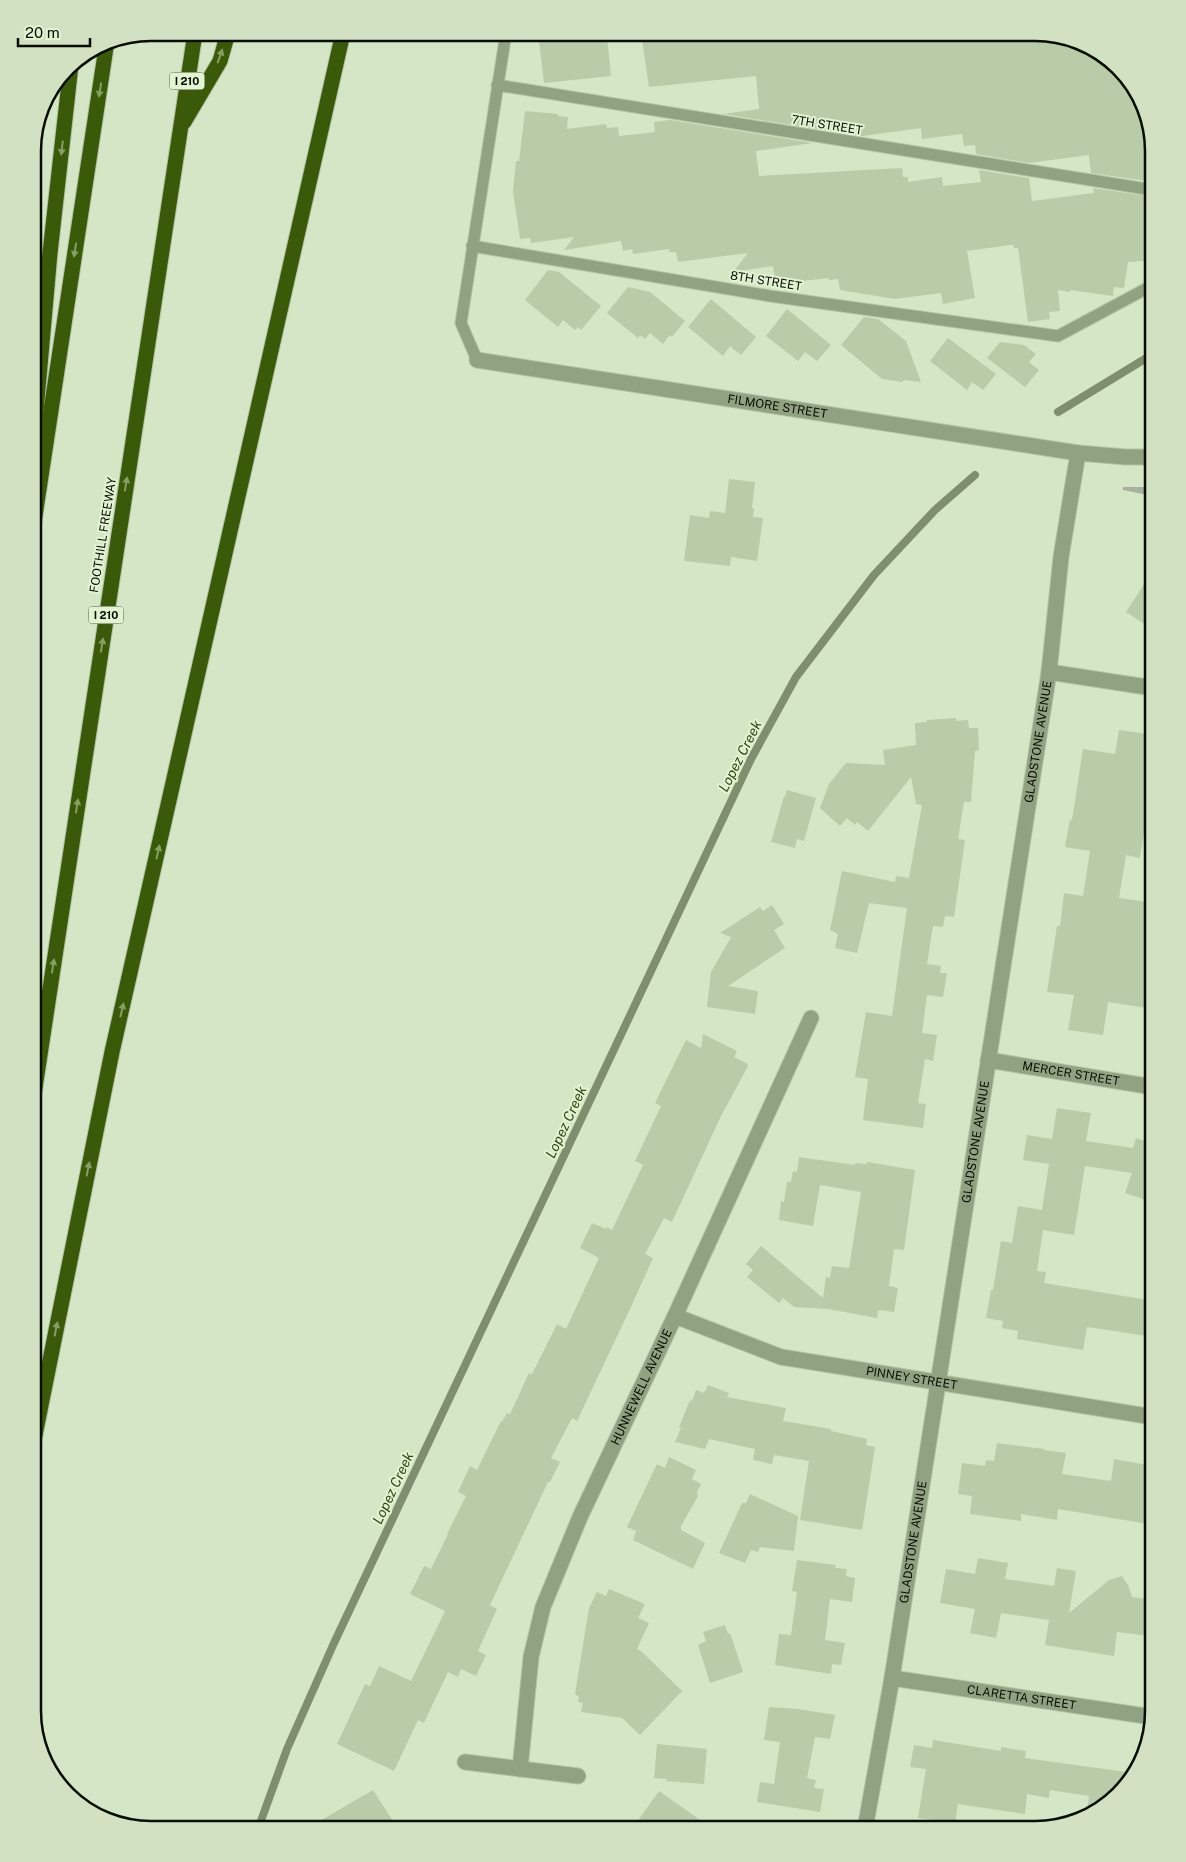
<svg xmlns="http://www.w3.org/2000/svg" width="1186" height="1862" viewBox="0 0 1186 1862" font-family="'Public Sans',sans-serif">
	<style>
		.green { fill: #a7b19d }
		.lines { fill: none; stroke-linecap: round; stroke-linejoin: round }
		.stream { stroke: #7e8e6f; stroke-width: 8 }
		.building { fill: #bacba9 }
		.lane-casing { stroke: #b4c3a7; stroke-width: 13 }
		.street-casing { stroke: #b4c3a7; stroke-width: 17 }
		.highway-casing { stroke: #b4c3a7; stroke-width: 17 }
		.lane { stroke: #91a282; stroke-width: 11 }
		.street { stroke: #91a282; stroke-width: 15 }
		.highway { stroke: #3b5a09; stroke-width: 15 }
		.oneway { fill: #869f63 }
		.labels { text-anchor: middle; dominant-baseline: central; stroke-width: 4; stroke-linejoin: round; paint-order: stroke }
		.shield { fill: #e2f3d2; stroke: #4a5342; stroke-width: 1 }
		.shield-label { font-size: 11px; font-weight: bold; fill: #090e04 }
		.street-label { font-size: 12px; fill: #090e04; stroke: #e2f3d2 }
		.water-label { font-size: 14px; font-style: italic; fill: #314715; stroke: #e2f3d2 }
		.rim { fill: none; stroke: #090e04; stroke-width: 2.5 }
	</style>
	<rect width="100%" height="100%" fill="#d5e6c6"/>
	<!-- green -->
	<path class="green" d="M 1123,487 L 1153,487 L 1153,496 L 1123,490 Z"/>
	<g class="lines">
		<!-- stream -->
		<g class="stream">
			<path d="M 1058,412 L 1153,354"/>
			<path d="M 258,1829 L 287,1749 L 334,1643 L 751,759 L 796,677 L 874,575 L 935,510 L 975,475"/>
		</g>
	</g>
	<!-- building -->
	<g class="building">
		<path d="M 538,33 L 596,33 L 596,37 L 607,36 L 611,76 L 544,83 Z"/>
		<path d="M 641,33 L 649,33 L 693,42 L 691,33 L 1042,33 L 1101,53 L 1141,99 L 1154,152 L 1154,182 L 1091,173 L 1089,155 L 1029,163 L 976,154 L 975,145 L 964,146 L 962,134 L 922,139 L 921,128 L 863,136 L 723,114 L 759,109 L 756,76 L 649,87 Z"/>
		<path d="M 525,111 L 558,114 L 558,116 L 568,117 L 567,129 L 606,124 L 607,128 L 618,127 L 619,136 L 655,132 L 654,122 L 670,120 L 813,143 L 756,151 L 759,176 L 902,168 L 903,177 L 908,177 L 908,182 L 942,177 L 943,186 L 981,182 L 979,170 L 1029,178 L 1032,201 L 1094,193 L 1093,188 L 1154,197 L 1154,260 L 1128,262 L 1124,288 L 1114,287 L 1113,296 L 1070,290 L 1070,292 L 1058,290 L 1060,311 L 1049,312 L 1050,319 L 1028,322 L 1018,248 L 1014,248 L 1013,245 L 1010,245 L 967,251 L 975,298 L 943,304 L 941,293 L 895,299 L 840,290 L 838,279 L 829,280 L 828,278 L 785,283 L 784,278 L 775,279 L 773,266 L 733,272 L 748,253 L 678,262 L 676,252 L 669,252 L 669,249 L 633,254 L 632,249 L 623,251 L 621,241 L 564,250 L 574,237 L 531,243 L 530,238 L 520,239 L 513,191 L 516,161 L 519,161 Z"/>
		<path d="M 548,270 L 559,272 L 601,306 L 581,330 L 578,327 L 575,330 L 563,320 L 558,327 L 525,300 Z"/>
		<path d="M 628,287 L 650,292 L 685,321 L 672,337 L 670,335 L 663,344 L 650,333 L 645,339 L 640,335 L 638,338 L 607,313 Z"/>
		<path d="M 711,299 L 756,337 L 741,355 L 730,346 L 723,356 L 688,327 Z"/>
		<path d="M 787,309 L 831,345 L 817,361 L 805,352 L 798,361 L 766,336 Z"/>
		<path d="M 864,317 L 878,319 L 906,341 L 921,382 L 904,380 L 902,382 L 882,379 L 841,345 Z"/>
		<path d="M 948,338 L 996,374 L 983,390 L 972,382 L 967,390 L 930,361 Z"/>
		<path d="M 1000,342 L 1024,345 L 1036,354 L 1029,362 L 1039,370 L 1025,387 L 987,358 Z"/>
		<path d="M 729,479 L 755,482 L 752,508 L 754,509 L 753,517 L 763,518 L 757,561 L 731,557 L 730,566 L 684,561 L 690,515 L 709,518 L 710,511 L 725,513 Z"/>
		<path d="M 1154,569 L 1154,613 L 1146,625 L 1126,612 Z"/>
		<path d="M 956,718 L 956,721 L 968,720 L 969,728 L 978,728 L 979,750 L 975,751 L 971,802 L 964,802 L 958,839 L 965,840 L 954,917 L 945,916 L 943,927 L 933,926 L 927,964 L 941,966 L 940,973 L 947,973 L 943,997 L 927,995 L 922,1033 L 937,1035 L 933,1061 L 925,1059 L 918,1103 L 926,1104 L 923,1128 L 863,1120 L 868,1079 L 855,1077 L 866,1012 L 892,1016 L 907,908 L 869,903 L 857,953 L 835,948 L 838,934 L 830,930 L 842,871 L 895,882 L 896,876 L 909,878 L 922,805 L 916,804 L 911,777 L 868,831 L 857,822 L 855,825 L 847,818 L 840,826 L 820,808 L 829,784 L 846,763 L 885,765 L 883,750 L 916,745 L 915,723 L 927,722 L 927,720 Z"/>
		<path d="M 1119,730 L 1154,735 L 1154,822 L 1146,819 L 1140,858 L 1126,855 L 1119,898 L 1154,903 L 1154,1009 L 1108,1002 L 1103,1035 L 1068,1030 L 1074,995 L 1047,992 L 1055,939 L 1057,926 L 1060,926 L 1064,893 L 1083,896 L 1090,851 L 1065,847 L 1070,819 L 1072,820 L 1083,749 L 1115,754 Z"/>
		<path d="M 787,790 L 816,798 L 804,841 L 797,839 L 795,848 L 771,842 L 784,796 L 785,797 Z"/>
		<path d="M 772,905 L 784,924 L 774,930 L 785,948 L 728,986 L 758,991 L 755,1014 L 707,1007 L 711,972 L 731,937 L 720,933 L 760,907 L 763,911 Z"/>
		<path d="M 703,1034 L 737,1051 L 734,1057 L 748,1064 L 747,1068 L 720,1118 L 672,1222 L 664,1218 L 645,1254 L 653,1258 L 630,1309 L 577,1421 L 572,1418 L 551,1458 L 560,1462 L 550,1482 L 548,1482 L 490,1605 L 497,1609 L 478,1651 L 486,1655 L 476,1676 L 461,1669 L 458,1677 L 448,1672 L 424,1723 L 418,1720 L 394,1771 L 337,1744 L 365,1684 L 370,1686 L 379,1666 L 411,1681 L 445,1611 L 410,1594 L 424,1566 L 431,1569 L 448,1534 L 447,1534 L 466,1496 L 458,1492 L 470,1466 L 477,1470 L 501,1421 L 502,1422 L 507,1413 L 510,1414 L 529,1373 L 532,1374 L 557,1324 L 566,1329 L 599,1258 L 580,1248 L 592,1223 L 606,1229 L 607,1227 L 612,1230 L 643,1165 L 635,1161 L 661,1106 L 655,1103 L 686,1040 L 701,1048 Z"/>
		<path d="M 1057,1108 L 1091,1113 L 1086,1141 L 1133,1148 L 1136,1138 L 1154,1144 L 1154,1203 L 1125,1193 L 1132,1173 L 1085,1166 L 1074,1235 L 1043,1230 L 1037,1271 L 1046,1272 L 1044,1283 L 1154,1301 L 1154,1337 L 1087,1327 L 1083,1350 L 1017,1339 L 1018,1331 L 1002,1328 L 1003,1321 L 986,1318 L 991,1290 L 993,1290 L 1001,1241 L 1012,1243 L 1018,1206 L 1042,1210 L 1049,1164 L 1023,1160 L 1027,1135 L 1052,1139 Z"/>
		<path d="M 799,1157 L 855,1165 L 855,1163 L 867,1164 L 867,1162 L 915,1170 L 904,1250 L 894,1249 L 889,1286 L 898,1288 L 894,1312 L 880,1310 L 878,1311 L 877,1318 L 828,1309 L 794,1307 L 783,1298 L 779,1303 L 747,1277 L 753,1270 L 746,1264 L 761,1246 L 823,1298 L 826,1277 L 830,1278 L 832,1266 L 849,1268 L 861,1192 L 820,1185 L 813,1226 L 779,1220 L 781,1201 L 784,1202 L 787,1182 L 791,1182 L 793,1171 L 797,1172 Z"/>
		<path d="M 708,1385 L 729,1393 L 727,1397 L 786,1408 L 783,1421 L 831,1429 L 831,1431 L 867,1439 L 866,1445 L 875,1447 L 862,1530 L 800,1520 L 809,1461 L 774,1455 L 772,1464 L 753,1460 L 755,1449 L 709,1439 L 705,1449 L 675,1442 L 681,1428 L 679,1427 L 690,1400 L 692,1401 L 696,1390 L 704,1393 Z"/>
		<path d="M 997,1443 L 1044,1449 L 1044,1450 L 1066,1453 L 1062,1474 L 1111,1481 L 1114,1459 L 1154,1466 L 1154,1525 L 1058,1509 L 1057,1520 L 1021,1514 L 1021,1521 L 970,1514 L 972,1496 L 958,1494 L 962,1463 L 985,1466 L 986,1460 L 994,1461 Z"/>
		<path d="M 669,1457 L 696,1470 L 692,1479 L 701,1484 L 697,1492 L 698,1496 L 681,1526 L 681,1530 L 705,1543 L 693,1569 L 633,1540 L 636,1531 L 627,1527 L 657,1464 L 665,1468 Z"/>
		<path d="M 750,1494 L 798,1516 L 794,1551 L 760,1547 L 758,1552 L 751,1550 L 745,1563 L 719,1553 L 742,1503 L 746,1503 Z"/>
		<path d="M 978,1558 L 1008,1563 L 1005,1579 L 1054,1586 L 1057,1568 L 1076,1571 L 1069,1613 L 1109,1580 L 1122,1576 L 1128,1585 L 1132,1597 L 1154,1600 L 1154,1635 L 1149,1634 L 1149,1636 L 1117,1632 L 1114,1656 L 1045,1645 L 1049,1620 L 1001,1613 L 996,1638 L 970,1633 L 975,1609 L 940,1603 L 946,1569 L 975,1574 Z"/>
		<path d="M 797,1560 L 836,1565 L 835,1568 L 847,1569 L 846,1576 L 855,1578 L 852,1602 L 830,1599 L 825,1640 L 845,1643 L 841,1665 L 832,1664 L 831,1674 L 775,1665 L 779,1634 L 791,1635 L 797,1592 L 792,1591 Z"/>
		<path d="M 609,1589 L 645,1604 L 638,1618 L 649,1623 L 637,1649 L 641,1651 L 683,1692 L 680,1693 L 640,1735 L 622,1718 L 581,1712 L 583,1703 L 578,1702 L 579,1697 L 575,1694 L 589,1608 L 597,1592 L 606,1596 Z"/>
		<path d="M 725,1625 L 728,1634 L 730,1633 L 743,1672 L 710,1683 L 698,1645 L 706,1641 L 703,1632 Z"/>
		<path d="M 769,1707 L 798,1709 L 835,1715 L 830,1739 L 815,1737 L 807,1778 L 816,1780 L 814,1788 L 824,1789 L 820,1812 L 757,1802 L 760,1782 L 774,1784 L 780,1742 L 764,1740 Z"/>
		<path d="M 933,1740 L 1001,1751 L 1001,1747 L 1026,1751 L 1025,1758 L 1134,1773 L 1086,1817 L 1089,1796 L 1050,1790 L 1049,1798 L 1027,1794 L 1025,1814 L 958,1804 L 955,1823 L 918,1818 L 926,1769 L 910,1767 L 914,1745 L 932,1748 Z"/>
		<path d="M 657,1744 L 707,1749 L 704,1784 L 666,1781 L 667,1779 L 654,1778 Z"/>
		<path d="M 373,1790 L 398,1829 L 306,1829 Z"/>
		<path d="M 659,1791 L 713,1829 L 632,1829 Z"/>
	</g>
	<g class="lines">
		<!-- lane casing -->
		<g class="lane-casing">
			<g id="lane">
				<path d="M 497,85 L 1153,190"/>
				<path d="M 472,246 L 770,296 L 1058,336 L 1153,285"/>
				<path d="M 477,360 L 461,323 L 506,33"/>
			</g>
		</g>
		<!-- street casing -->
		<g class="street-casing">
			<g id="street">
				<path id="s1" d="M 477,360 L 1078,453 L 1126,457 L 1153,457"/>
				<path d="M 1049,672 L 1153,688"/>
				<path id="s2" d="M 988,1060 L 1153,1087"/>
				<path id="s3" d="M 675,1316 L 781,1357 L 1153,1417"/>
				<path id="s4" d="M 892,1678 L 1152,1717"/>
				<path d="M 465,1762 L 578,1776"/>
				<path id="s5" d="M 520,1769 L 531,1657 L 543,1607 L 580,1517 L 675,1316 L 811,1018"/>
				<path id="s6" d="M 865,1829 L 892,1678 L 1049,672 L 1061,557 L 1078,453"/>
			</g>
		</g>
		<!-- highway casing -->
		<g class="highway-casing">
			<g id="highway">
				<path d="M 184,122 L 220,61 L 228,33"/>
				<path d="M 33,445 L 50,253 L 71,65"/>
				<path d="M 33,529 L 107,41"/>
				<path d="M 33,1101 L 195,33"/>
				<path d="M 33,1445 L 112,1052 L 343,33"/>
			</g>
		</g>
		<!-- lane -->
		<use href="#lane" class="lane"/>
		<!-- street -->
		<use href="#street" class="street"/>
		<!-- highway -->
		<use href="#highway" class="highway"/>
	</g>
	<!-- one-way arrows -->
	<defs><path id="oneway-solid" d="M-6-.8H1V-3.2L6.5 0L1 3.2V.8H-6Z" transform="scale(1.25)"/></defs>
	<g class="oneway">
		<use href="#oneway-solid" transform="translate(220 56) rotate(-70)"/>
		<use href="#oneway-solid" transform="translate(100 90) rotate(99)"/>
		<use href="#oneway-solid" transform="translate(62 148) rotate(96)"/>
		<use href="#oneway-solid" transform="translate(75 250) rotate(99)"/>
		<use href="#oneway-solid" transform="translate(126 484) rotate(-81)"/>
		<use href="#oneway-solid" transform="translate(102 645) rotate(-81)"/>
		<use href="#oneway-solid" transform="translate(77 806) rotate(-81)"/>
		<use href="#oneway-solid" transform="translate(158 852) rotate(-77)"/>
		<use href="#oneway-solid" transform="translate(53 966) rotate(-81)"/>
		<use href="#oneway-solid" transform="translate(122 1010) rotate(-77)"/>
		<use href="#oneway-solid" transform="translate(88 1169) rotate(-79)"/>
		<use href="#oneway-solid" transform="translate(56 1329) rotate(-79)"/>
	</g>
	<g class="labels">
		<!-- shield labels -->
		<g class="shield">
			<rect x="169.5" y="72.5" width="35" height="17" rx="4"/>
			<rect x="88.5" y="606.5" width="35" height="17" rx="4"/>
		</g>
		<g class="shield-label">
			<text x="187" y="81">I 210</text>
			<text x="106" y="615">I 210</text>
		</g>
		<!-- street labels -->
		<g class="street-label">
			<text transform="translate(827 125) rotate(9)">7TH STREET</text>
			<text transform="translate(766 281) rotate(9)">8TH STREET</text>
			<text stroke="none"><textPath href="#s1" startOffset="304">FILMORE STREET</textPath></text>
			<text transform="translate(103 535) rotate(-81)">FOOTHILL FREEWAY</text>
			<text stroke="none"><textPath href="#s6" startOffset="1101">GLADSTONE AVENUE</textPath></text>
			<text stroke="none"><textPath href="#s2" startOffset="84">MERCER STREET</textPath></text>
			<text stroke="none"><textPath href="#s6" startOffset="696">GLADSTONE AVENUE</textPath></text>
			<text stroke="none"><textPath href="#s3" startOffset="246">PINNEY STREET</textPath></text>
			<text stroke="none"><textPath href="#s5" startOffset="405">HUNNEWELL AVENUE</textPath></text>
			<text stroke="none"><textPath href="#s6" startOffset="291">GLADSTONE AVENUE</textPath></text>
			<text stroke="none"><textPath href="#s4" startOffset="131">CLARETTA STREET</textPath></text>
		</g>
		<!-- water labels -->
		<g class="water-label">
			<text transform="translate(740 756) rotate(-63)">Lopez Creek</text>
			<text transform="translate(566 1122) rotate(-65)">Lopez Creek</text>
			<text transform="translate(393 1488) rotate(-65)">Lopez Creek</text>
		</g>
	</g>
	<!-- crop -->
	<path d="M0 0H1186V1862H0ZM151 41H1035A110 110 0 0 1 1145 151V1711A110 110 0 0 1 1035 1821H151A110 110 0 0 1 41 1711V151A110 110 0 0 1 151 41Z" fill="#d1e1c2" fill-rule="evenodd"/>
	<path class="rim" d="M151 41H1035A110 110 0 0 1 1145 151V1711A110 110 0 0 1 1035 1821H151A110 110 0 0 1 41 1711V151A110 110 0 0 1 151 41Z"/>
	<!-- scale -->
	<path d="M18 38v8h72v-8" fill="none" stroke="#090e04" stroke-width="2.5"/>
	<text x="25" y="38" font-size="15" fill="#090e04" stroke="#e2f3d2" stroke-width="4" paint-order="stroke">20 m</text>
</svg>
